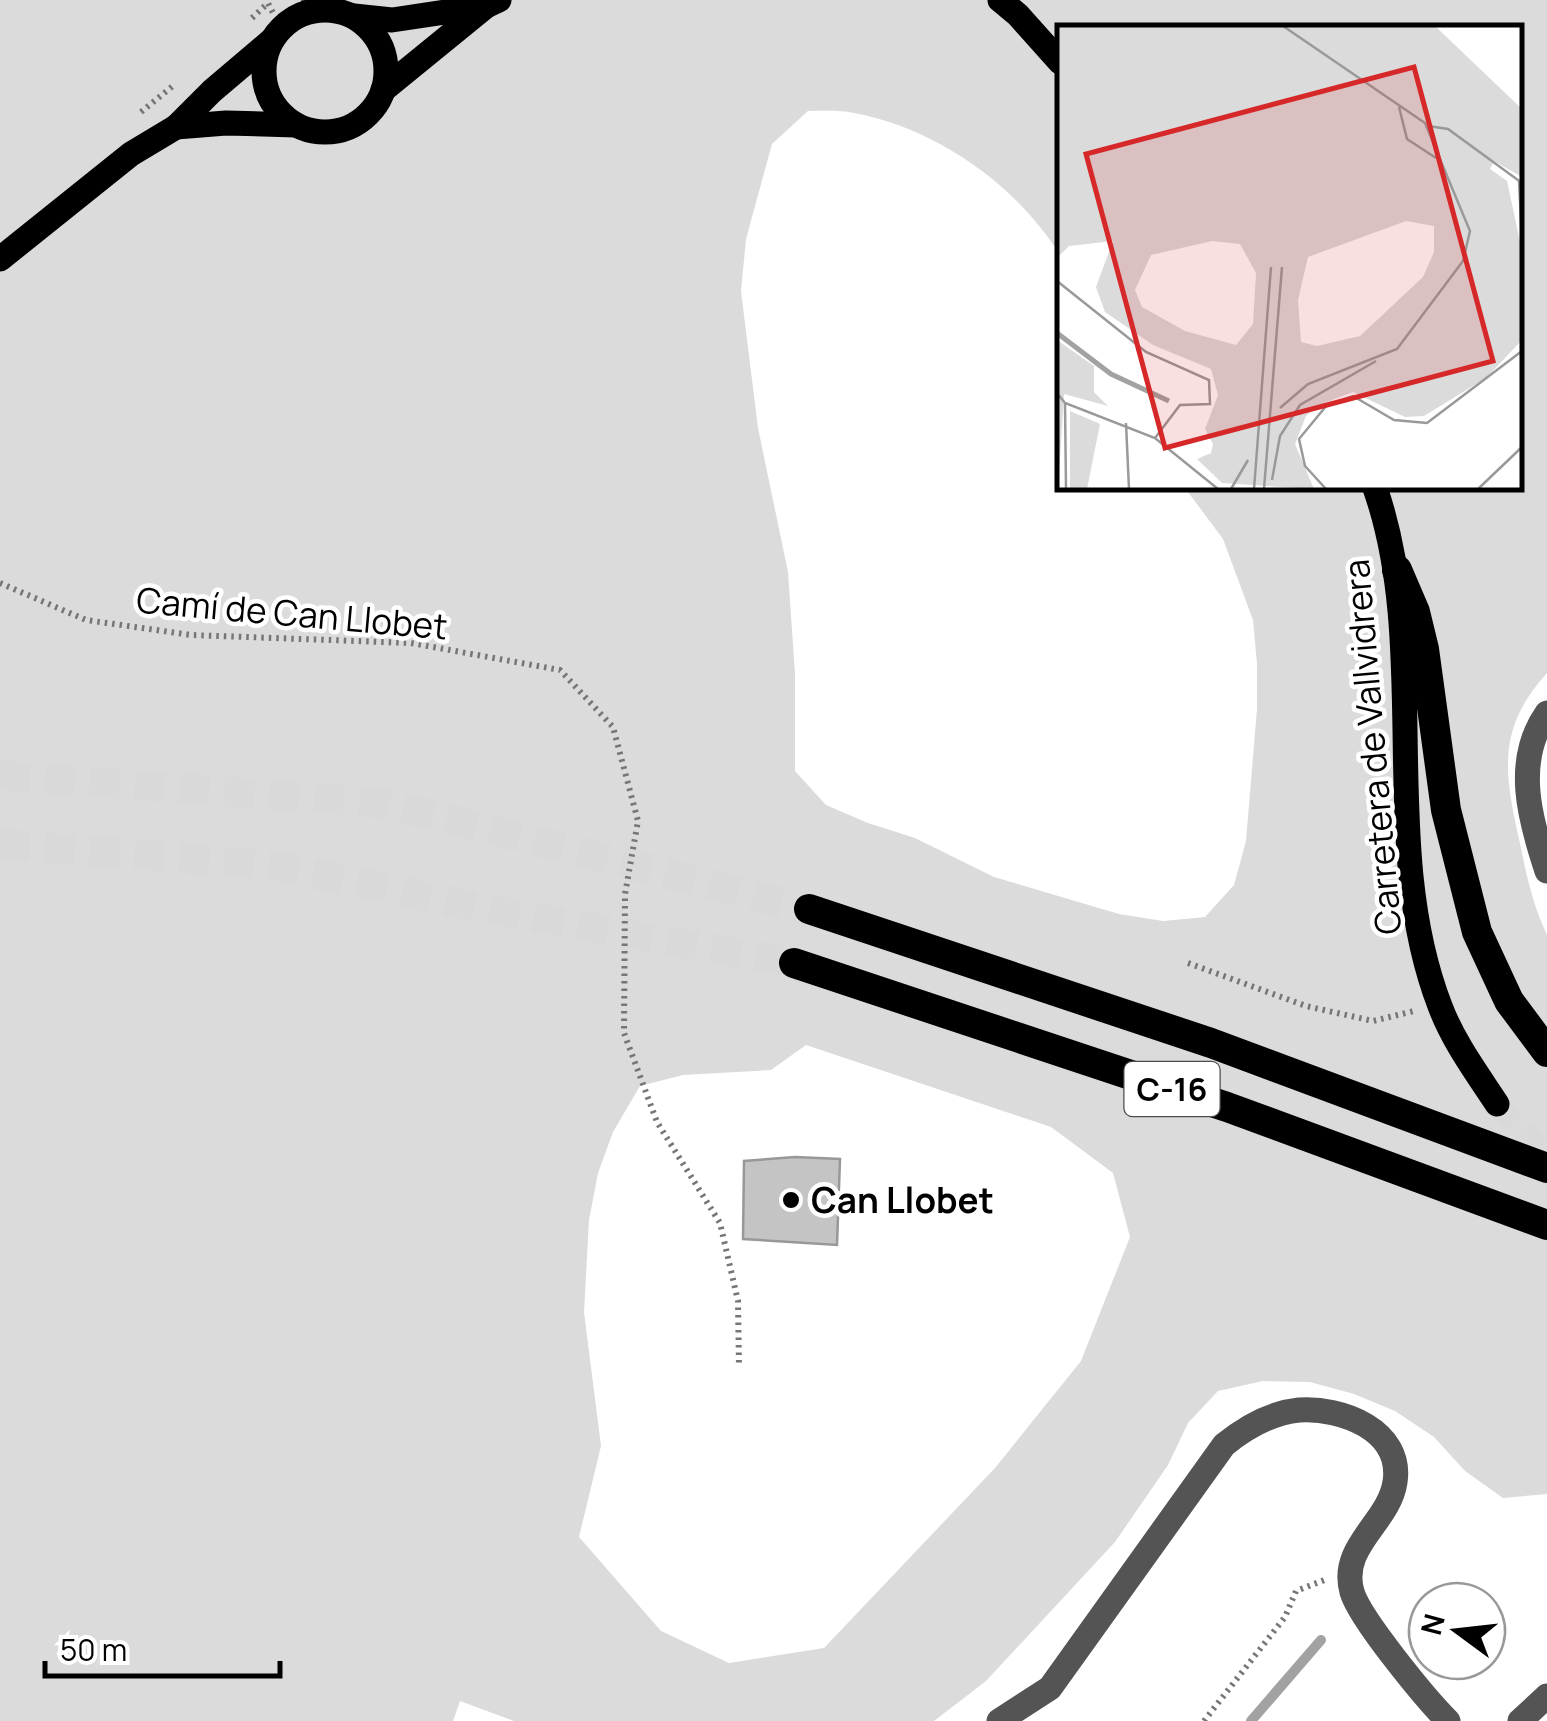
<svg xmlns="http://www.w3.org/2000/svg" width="1547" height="1721" viewBox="0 0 1547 1721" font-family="Manrope,sans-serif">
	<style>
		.green { fill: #dbdbdb; fill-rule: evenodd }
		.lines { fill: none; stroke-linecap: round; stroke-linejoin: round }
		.stream { stroke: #a2a2a2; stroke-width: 10 }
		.building { fill: #c4c4c4; stroke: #989898; stroke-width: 2.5 }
		.major-tunnel { stroke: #d9d9d9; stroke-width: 25; stroke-dasharray: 25 12; stroke-linecap: butt }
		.highway-tunnel { stroke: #d9d9d9; stroke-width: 30; stroke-dasharray: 30 15; stroke-linecap: butt }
		.major-casing { stroke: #dbdbdb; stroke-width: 30 }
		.highway-casing { stroke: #dbdbdb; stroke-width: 35 }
		.path { stroke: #767676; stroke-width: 6; stroke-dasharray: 2.5 5; stroke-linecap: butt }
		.minor { stroke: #545454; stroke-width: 25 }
		.major { stroke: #000; stroke-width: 25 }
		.highway { stroke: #000; stroke-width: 30 }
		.poi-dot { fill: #000; stroke: #fff; stroke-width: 4 }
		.labels { text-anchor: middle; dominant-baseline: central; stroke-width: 9; stroke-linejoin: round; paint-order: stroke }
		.shield { fill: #fff; stroke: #4c4c4c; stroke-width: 2.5 }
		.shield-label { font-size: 32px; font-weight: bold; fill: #000 }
		.street-label { font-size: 35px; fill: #000; stroke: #fff }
		.poi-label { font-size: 35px; font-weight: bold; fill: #000; stroke: #fff; text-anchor: start }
		.inset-river { fill: none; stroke: #a2a2a2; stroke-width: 5 }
		.inset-road { fill: none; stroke: #999; stroke-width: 2.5 }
		.view { fill: #d62828; fill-opacity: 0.15; stroke: #d62828; stroke-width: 5 }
		.inset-edge { fill: none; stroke: #000; stroke-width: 5 }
	</style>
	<rect width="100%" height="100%" fill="#fff"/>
	<!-- green -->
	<path class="green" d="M 0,0 L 1547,0 L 1547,673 C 1497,728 1504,772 1519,839 C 1526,873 1532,903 1547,935 L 1547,1494 L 1503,1498 L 1465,1471 L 1434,1437 L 1395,1411 L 1354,1394 L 1310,1382 L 1263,1381 L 1218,1391 L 1188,1423 L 1168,1465 L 1115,1542 L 986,1681 L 934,1721 L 514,1721 L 460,1701 L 453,1721 L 0,1721 ZM 1060,28 L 1520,28 L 1520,488 L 1185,488 L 1223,539 L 1253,620 L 1257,664 L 1257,709 L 1246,841 L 1234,885 L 1205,917 L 1163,921 L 1119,914 L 994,877 L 915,838 L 868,823 L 826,805 L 795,771 L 795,674 L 788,572 L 758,428 L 741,291 L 746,239 L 772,144 L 808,111 C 823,111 840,110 854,113 C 936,128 1017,185 1060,255 ZM 806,1045 L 1051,1127 L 1113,1173 L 1130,1237 L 1081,1361 L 995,1468 L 824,1648 L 729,1663 L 661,1631 L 579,1537 L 601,1446 L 584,1312 L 589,1220 L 598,1173 L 613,1132 L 640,1086 L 683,1075 L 771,1070 Z"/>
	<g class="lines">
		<!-- stream -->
		<path class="stream" d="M 1251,1721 L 1321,1640"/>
	</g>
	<!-- building -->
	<path class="building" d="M 795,1157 L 840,1159 L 837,1245 L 743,1239 L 744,1161 Z"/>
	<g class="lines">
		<!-- major-tunnel -->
		<path class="major-tunnel" d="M 1497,1104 L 1547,1156"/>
		<!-- highway-tunnel -->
		<g class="highway-tunnel">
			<path d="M 0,775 L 384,803 L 809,909"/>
			<path d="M 0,844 L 272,865 L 477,907 L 794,963"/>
		</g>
		<!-- major casing -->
		<g class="major-casing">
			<g id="major">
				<path d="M 1000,0 L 1018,15 L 1060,62"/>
				<circle cx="325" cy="71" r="61"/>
				<path d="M 354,16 L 392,20 L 486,6 L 499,0"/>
				<path d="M 383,90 L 486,6"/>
				<path d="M 176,127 L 226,123 L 296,125"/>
				<path d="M 0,259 L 131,154 L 176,127 L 212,91 L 272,40"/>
				<path d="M 1375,488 C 1432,650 1377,843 1440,1006 C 1453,1041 1476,1072 1497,1104"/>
			</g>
		</g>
		<!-- highway casing -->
		<g class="highway-casing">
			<g id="highway">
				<path d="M 1397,570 L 1415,612 L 1424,649 L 1446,810 L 1477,932 L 1509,1001 L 1547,1052"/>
				<path d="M 809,909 L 1211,1043 L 1547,1168"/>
				<path d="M 794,963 L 1227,1107 L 1547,1225"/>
			</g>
		</g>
		<!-- path -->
		<g class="path">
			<path d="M 252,18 L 268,3 L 273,13"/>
			<path d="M 141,112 L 174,85"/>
			<path d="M 0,583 L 86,620 L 191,635 L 411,643 L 560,670 L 613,727 L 638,821 L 625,894 L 624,1033 L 657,1122 L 720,1223 L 738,1301 L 739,1366"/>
			<path d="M 1188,963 L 1306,1006 L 1373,1021 L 1414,1011"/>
			<path d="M 1204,1721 L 1285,1617 L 1296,1591 L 1327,1579"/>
		</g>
		<!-- minor -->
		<g class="minor">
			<path d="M 312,10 L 314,0"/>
			<path d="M 1547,713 C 1513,761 1530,820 1547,871"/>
			<path d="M 999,1721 L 1050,1688 L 1224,1445 C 1246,1427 1270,1413 1299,1410 C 1341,1407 1403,1430 1395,1482 C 1389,1523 1339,1546 1352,1592 C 1360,1619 1426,1699 1448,1721"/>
			<path d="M 1520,1721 L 1547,1696"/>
		</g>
		<!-- major -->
		<use href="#major" class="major"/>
		<!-- highway -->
		<use href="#highway" class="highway"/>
	</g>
	<!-- markers -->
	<circle class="poi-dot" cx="791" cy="1200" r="10"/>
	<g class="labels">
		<!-- shield labels -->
		<rect class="shield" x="1124.5" y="1062" width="95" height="54" rx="8"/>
		<g class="shield-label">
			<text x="1172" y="1089">C-16</text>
		</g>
		<!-- street labels -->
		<g class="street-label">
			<text transform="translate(292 613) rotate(5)">Camí de Can Llobet</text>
			<text transform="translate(1372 747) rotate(-95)">Carretera de Vallvidrera</text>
		</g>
		<!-- poi labels -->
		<g class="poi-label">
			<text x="811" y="1200">Can Llobet</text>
		</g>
	</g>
	<!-- overview -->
	<g transform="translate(1057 25)">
		<rect width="465" height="465" fill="#fff"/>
		<path d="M 0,1 L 378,1 L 465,84 L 465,152 L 437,136 L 433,144 L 450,156 L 465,226 L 465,315 L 429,353 L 367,391 L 348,392 L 296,367 L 262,380 L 249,391 L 238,419 L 257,464 L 165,458 L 140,434 L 154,428 L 156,419 L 148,404 L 161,370 L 154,344 L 96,320 L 48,287 L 39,262 L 56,216 L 12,221 L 0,233 ZM 349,196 L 377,201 L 377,227 L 366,252 L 303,311 L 260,321 L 244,317 L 241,275 L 251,232 ZM 155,216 L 183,219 L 199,248 L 196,299 L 179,320 L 128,306 L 85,282 L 78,265 L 94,230 ZM 0,315 L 37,341 L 37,367 L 51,381 L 7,369 L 1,464 ZM 13,386 L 43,399 L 30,464 L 13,464 Z" fill="#dbdbdb" fill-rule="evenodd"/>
		<path class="inset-river" d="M 0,308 L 54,349 L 112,376"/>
		<path class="inset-road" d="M 342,82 L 350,114 L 379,133M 371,101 L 391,104 L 465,158M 462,156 L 465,216M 0,256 L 89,327 L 152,355 L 153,379 L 123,380 L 98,413M 0,368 L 8,378 L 98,413 L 161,464M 8,378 L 9,464M 223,383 L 251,359 L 340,324 L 406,236 L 413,206 L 368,98 L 226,1M 69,398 L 72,464M 215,455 L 223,411 L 243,380 L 319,336M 174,464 L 191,435M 197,464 L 214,242M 207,464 L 225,242M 269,464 L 248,441 L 242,414 L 270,380 L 296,371 L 337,395 L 370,398 L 465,326M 421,464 L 465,422"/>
		<path class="view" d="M 357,42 L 436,336 L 108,423 L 29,129 Z"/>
		<rect width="465" height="465" class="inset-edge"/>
	</g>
	<!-- north arrow -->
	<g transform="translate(1457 1631) rotate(285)"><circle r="48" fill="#ffffff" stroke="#999999" stroke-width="2.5"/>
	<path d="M0-8L18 38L0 25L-18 38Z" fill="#000000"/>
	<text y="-15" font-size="28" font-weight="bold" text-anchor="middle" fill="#000000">N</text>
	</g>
	<!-- scale -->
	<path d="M45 1661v15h235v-15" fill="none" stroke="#000000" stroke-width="5"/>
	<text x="60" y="1661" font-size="30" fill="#000000" stroke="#ffffff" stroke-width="8" paint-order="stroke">50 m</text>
</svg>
